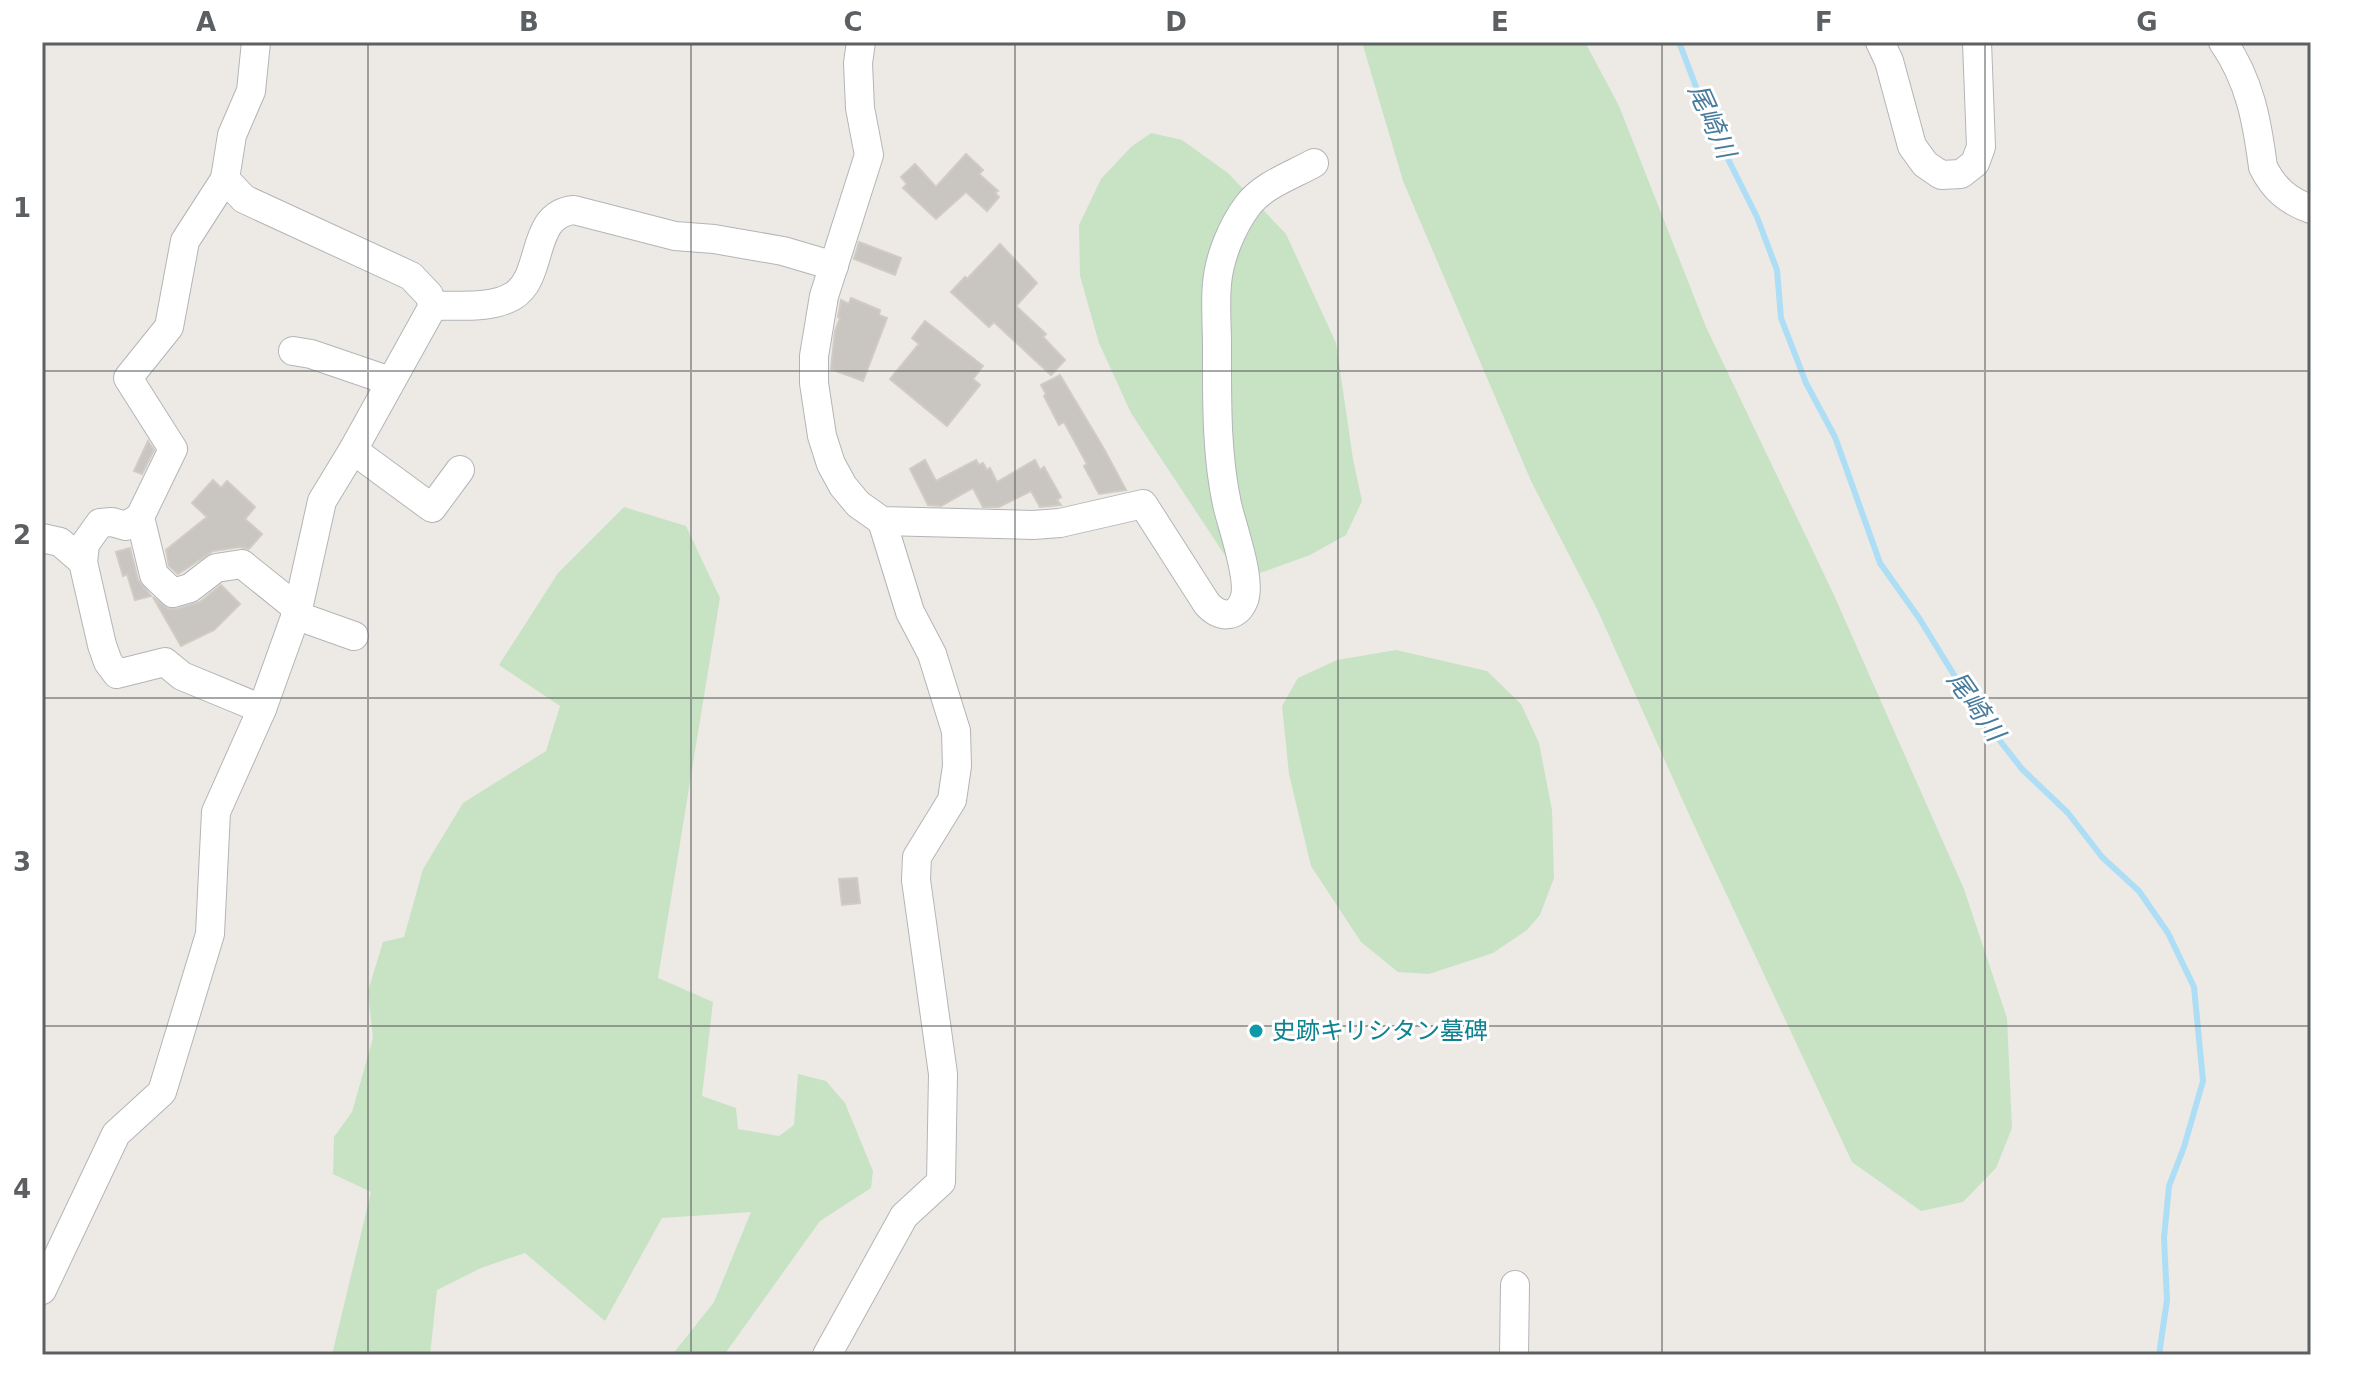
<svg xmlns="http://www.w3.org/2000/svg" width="2353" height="1397" viewBox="0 0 2353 1397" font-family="'DejaVu Sans','Noto Sans JP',sans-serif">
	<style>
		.green { fill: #c8e2c4 }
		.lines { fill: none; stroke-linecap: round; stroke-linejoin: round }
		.stream { stroke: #addef5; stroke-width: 6 }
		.building { fill: #c9c5c1; stroke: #d1cbc4; stroke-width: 2 }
		.minor-casing { stroke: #b2b5b8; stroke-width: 30 }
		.minor { stroke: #fff; stroke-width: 28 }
		.grid { fill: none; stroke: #5d6063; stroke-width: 2; stroke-opacity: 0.55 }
		.culture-dot { fill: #0f9aa8; stroke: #fff; stroke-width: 3 }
		.labels { text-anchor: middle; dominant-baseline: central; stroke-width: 6; stroke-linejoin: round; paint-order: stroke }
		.culture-label { font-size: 24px; fill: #0d838f; stroke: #fff; text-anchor: start }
		.water-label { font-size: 26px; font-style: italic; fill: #487c9d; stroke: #fff }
		.neatline { fill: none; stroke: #5d6063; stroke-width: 3 }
		.grid-label { font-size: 26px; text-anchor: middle; font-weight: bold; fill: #5d6063 }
	</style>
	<rect width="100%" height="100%" fill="#edeae5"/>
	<!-- green -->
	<g class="green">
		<path d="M 1362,42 L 1585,42 L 1619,106 L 1706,327 L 1833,593 L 1964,889 L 2007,1018 L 2012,1128 L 1996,1168 L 1963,1202 L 1921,1211 L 1852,1162 L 1692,821 L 1597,609 L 1531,481 L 1403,181 Z"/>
		<path d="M 1151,133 L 1182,140 L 1228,173 L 1286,234 L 1336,343 L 1353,459 L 1362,501 L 1346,535 L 1310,555 L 1260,573 L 1226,557 L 1131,413 L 1099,343 L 1080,276 L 1079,225 L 1101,179 L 1131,147 Z"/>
		<path d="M 624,507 L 686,526 L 720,598 L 658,978 L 713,1002 L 702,1096 L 736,1108 L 738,1129 L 779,1136 L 794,1125 L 798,1074 L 826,1081 L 845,1103 L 873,1171 L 871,1188 L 820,1221 L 724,1355 L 672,1355 L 714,1302 L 751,1212 L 662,1218 L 605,1321 L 525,1253 L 481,1268 L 437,1290 L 430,1355 L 332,1355 L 371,1192 L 333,1174 L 334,1137 L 352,1112 L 373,1038 L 368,991 L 383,942 L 404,937 L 423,869 L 463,803 L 546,751 L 560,706 L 499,665 L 558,573 Z"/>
		<path d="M 1396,650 L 1487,671 L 1521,704 L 1539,743 L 1552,810 L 1554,878 L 1540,915 L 1527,930 L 1493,953 L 1429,974 L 1398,972 L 1361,942 L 1311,866 L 1289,774 L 1282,706 L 1298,678 L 1337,660 Z"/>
	</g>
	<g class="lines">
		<!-- stream -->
		<path class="stream" d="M 1679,42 L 1709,121 L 1757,217 L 1777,270 L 1781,318 L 1806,383 L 1835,437 L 1880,563 L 1919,618 L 1975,709 L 2022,769 L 2068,813 L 2102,857 L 2139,891 L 2168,933 L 2194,987 L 2203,1081 L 2184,1147 L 2169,1186 L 2164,1238 L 2167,1300 L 2159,1355"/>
	</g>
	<!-- building -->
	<g class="building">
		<path d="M 966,154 L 983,170 L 979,174 L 998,191 L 995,193 L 999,197 L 987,211 L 966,192 L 936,219 L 903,188 L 907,184 L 901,177 L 915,164 L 936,187 Z"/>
		<path d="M 859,242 L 901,258 L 895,275 L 854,259 Z"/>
		<path d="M 1000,244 L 1037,283 L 1016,306 L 1046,334 L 1043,337 L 1065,360 L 1051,375 L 994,322 L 989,327 L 951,292 L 965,277 L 967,279 Z"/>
		<path d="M 851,298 L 880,310 L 879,315 L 887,318 L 863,381 L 831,369 L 835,331 L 840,318 L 838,317 L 841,300 L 849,304 Z"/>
		<path d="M 925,321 L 983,366 L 973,379 L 980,385 L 947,426 L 890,379 L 919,344 L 912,338 Z"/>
		<path d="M 1060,375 L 1104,449 L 1126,490 L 1099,494 L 1084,466 L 1087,464 L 1064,422 L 1059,425 L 1044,396 L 1046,394 L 1041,385 Z"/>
		<path d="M 148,441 L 154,450 L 142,474 L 134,471 Z"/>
		<path d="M 925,460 L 936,481 L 976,460 L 979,465 L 983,463 L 987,470 L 990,468 L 997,482 L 1035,460 L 1040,470 L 1044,467 L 1061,497 L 1057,500 L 1061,505 L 1040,507 L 1031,491 L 999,507 L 983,507 L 973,488 L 941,506 L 928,505 L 910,469 Z"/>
		<path d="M 213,480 L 221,488 L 227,481 L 255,507 L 245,519 L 262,534 L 249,549 L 239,547 L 213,551 L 178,574 L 169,566 L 166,550 L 207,517 L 192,503 Z"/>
		<path d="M 130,548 L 138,580 L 151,596 L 135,600 L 127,574 L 123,576 L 116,552 Z"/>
		<path d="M 221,585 L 240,604 L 214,630 L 181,646 L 153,597 L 168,609 L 177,609 L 200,602 Z"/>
		<path d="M 857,878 L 860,903 L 842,905 L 839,879 Z"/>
	</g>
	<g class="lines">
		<!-- minor casing -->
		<g class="minor-casing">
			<g id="minor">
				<path d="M 861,42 L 858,63 L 860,108 L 869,155 L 824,296 L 814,356 L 814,383 L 822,436 L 831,464 L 843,486 L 858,504 L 882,521 L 1033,525 L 1060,523 L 1143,504 L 1207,604 C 1219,617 1236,620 1244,600 C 1252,580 1232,527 1227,504 C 1216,453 1217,398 1217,346 C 1217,325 1215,304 1217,284 C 1219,258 1232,226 1248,205 C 1263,185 1293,175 1314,163"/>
				<path d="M 1880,42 L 1889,61 L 1912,146 L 1925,164 L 1941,175 L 1961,174 L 1975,163 L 1981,147 L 1977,42"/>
				<path d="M 2223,42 C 2250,81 2257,121 2263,167 C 2274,189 2288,201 2311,209"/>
				<path d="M 225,179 L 185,241 L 169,327 L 128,378 L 173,449 L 140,517 L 154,575 L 173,593 L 190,588 L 216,568 L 242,564 L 298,609"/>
				<path d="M 433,306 C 458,305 492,309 513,296 C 545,277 529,214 574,210 L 675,236 L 714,239 L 783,251 L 834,266"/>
				<path d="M 293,351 L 311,354 L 390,381"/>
				<path d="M 353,450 L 432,508 L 460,470"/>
				<path d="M 42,538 L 60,542 L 83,562 L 102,645 L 108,662 L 117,674 L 165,662 L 182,676 L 262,709 L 298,609 L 322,501 L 353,450 L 433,306 L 429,295 L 411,276 L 244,199 L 225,179 L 232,135 L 251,91 L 256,42"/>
				<path d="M 83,562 L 85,544 L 100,523 L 112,522 L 126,526 L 140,517"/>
				<path d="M 295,615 L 354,636"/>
				<path d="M 42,1290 L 116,1134 L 162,1092 L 210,934 L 216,812 L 262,709"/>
				<path d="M 827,1355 L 904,1216 L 941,1182 L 943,1074 L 916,880 L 917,857 L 952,800 L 957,766 L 956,731 L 932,654 L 910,612 L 882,521"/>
				<path d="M 1514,1355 L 1515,1285"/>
			</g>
		</g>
		<!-- minor -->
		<use href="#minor" class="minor"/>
	</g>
	<!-- grid -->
	<path class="grid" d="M 368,42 L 368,1355M 691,42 L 691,1355M 1015,42 L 1015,1355M 1338,42 L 1338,1355M 1662,42 L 1662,1355M 1985,42 L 1985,1355M 42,371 L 2311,371M 42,698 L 2311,698M 42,1026 L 2311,1026"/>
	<!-- markers -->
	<circle class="culture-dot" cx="1256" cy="1031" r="8"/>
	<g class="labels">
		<!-- culture labels -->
		<g class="culture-label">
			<text x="1272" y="1031">史跡キリシタン墓碑</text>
		</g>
		<!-- water labels -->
		<g class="water-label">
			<text transform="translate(1712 121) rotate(66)">尾崎川</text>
			<text transform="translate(1976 706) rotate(55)">尾崎川</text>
		</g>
	</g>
	<!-- border -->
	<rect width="2353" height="1397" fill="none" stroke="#ffffff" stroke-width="88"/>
	<rect x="44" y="44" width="2265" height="1309" class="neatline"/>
	<g class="grid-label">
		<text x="206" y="31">A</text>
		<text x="529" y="31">B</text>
		<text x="853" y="31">C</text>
		<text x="1176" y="31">D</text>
		<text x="1500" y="31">E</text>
		<text x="1824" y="31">F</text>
		<text x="2147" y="31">G</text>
		<text x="22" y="217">1</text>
		<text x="22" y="544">2</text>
		<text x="22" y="871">3</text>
		<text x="22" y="1198">4</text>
	</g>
</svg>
